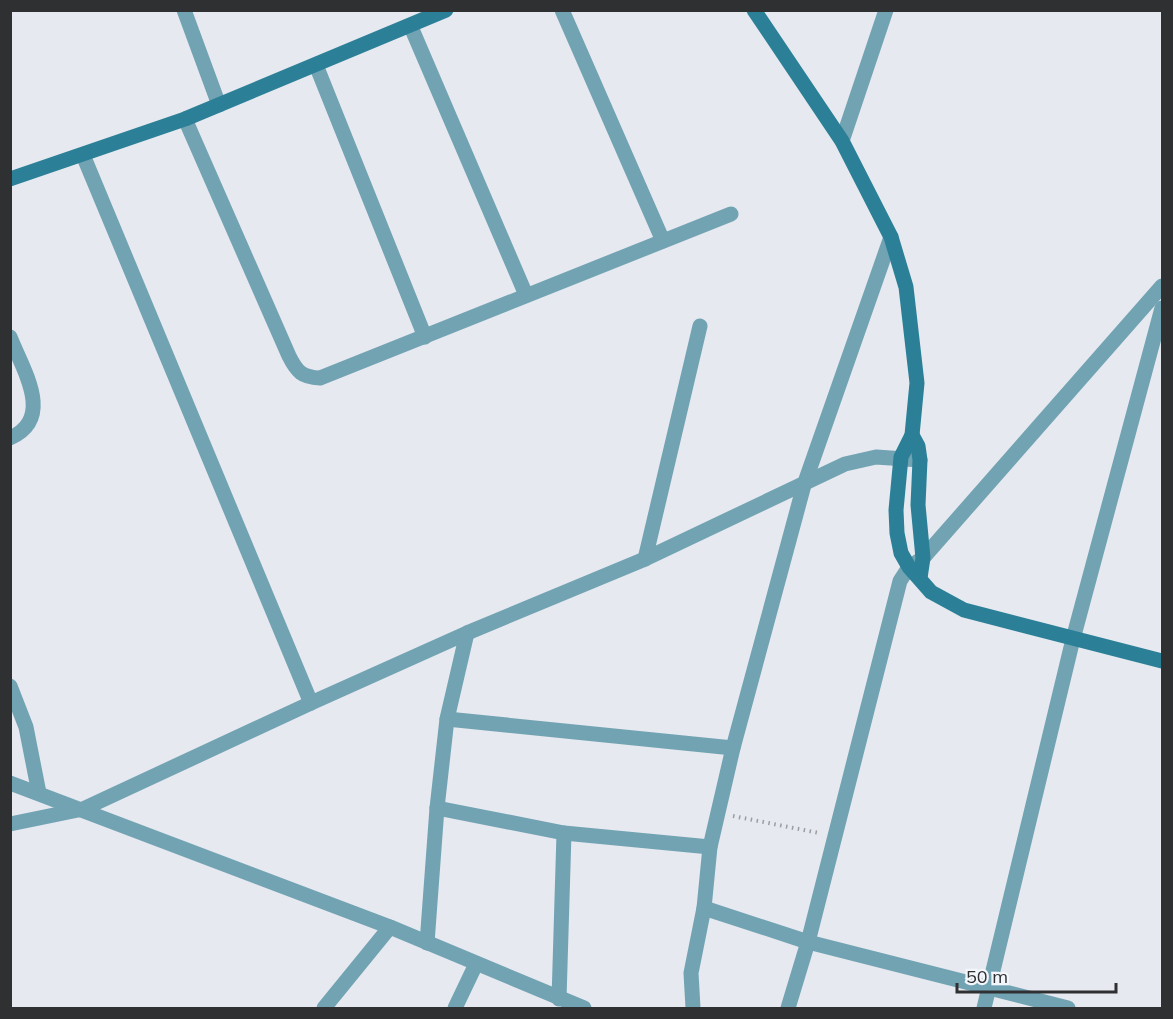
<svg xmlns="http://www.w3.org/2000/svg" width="1173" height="1019" viewBox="0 0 1173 1019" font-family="Mulish,sans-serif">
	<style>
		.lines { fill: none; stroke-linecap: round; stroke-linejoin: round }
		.path { stroke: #9b9da2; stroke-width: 4; stroke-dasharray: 1.5 4.5; stroke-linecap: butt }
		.street { stroke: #72a3b3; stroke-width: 15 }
		.secondary { stroke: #2b8098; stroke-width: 15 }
	</style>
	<rect width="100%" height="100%" fill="#e6e9ef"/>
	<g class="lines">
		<!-- path -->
		<path class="path" d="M 733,816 L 819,833"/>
		<!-- street -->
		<g class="street">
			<path d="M 184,10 L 219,105"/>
			<path d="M 562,10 L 663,241"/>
			<path d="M 411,27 L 526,295"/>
			<path d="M 316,65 L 425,337"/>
			<path d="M 185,119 L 289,356 C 297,372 302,377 320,378 L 731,214"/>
			<path d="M 842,141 L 886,10"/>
			<path d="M 83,155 L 311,703"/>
			<path d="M 10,337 C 23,370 55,418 10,438"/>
			<path d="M 645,559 L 700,326"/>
			<path d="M 10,686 L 26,727 L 39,793"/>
			<path d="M 447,719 L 733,748"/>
			<path d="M 10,783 L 390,927 L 584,1008"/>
			<path d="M 437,808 L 564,833 L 710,847"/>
			<path d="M 10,824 L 83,809 L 311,703 L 467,633 L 645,559 L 845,464 L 876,457 L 920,460"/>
			<path d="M 704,908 L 808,942 L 1068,1008"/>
			<path d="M 427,943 L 437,808 L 447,719 L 467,633"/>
			<path d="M 559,999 L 564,833"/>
			<path d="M 324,1008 L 390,927"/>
			<path d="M 455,1008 L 476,964"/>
			<path d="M 693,1008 L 691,973 L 704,908 L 710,847 L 733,748 L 804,485 L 891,237"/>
			<path d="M 788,1008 L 808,942 L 900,581 L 909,567 L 923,558 L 1162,286"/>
			<path d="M 984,1008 L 1073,639 L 1162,308"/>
		</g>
		<!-- secondary -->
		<g class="secondary">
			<path d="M 754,10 L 842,141 L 891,237 L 906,287 L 917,383 L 912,435 L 901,457 L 896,510 L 897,533 L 901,553 L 909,567 L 931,592 L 964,610 L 1162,661"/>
			<path d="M 10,179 L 185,119 L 446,10"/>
			<path d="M 912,435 L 918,446 L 920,460 L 918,505 L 923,558 L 920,578"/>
		</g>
	</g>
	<!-- border -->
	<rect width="1173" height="1019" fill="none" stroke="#2e3032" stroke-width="24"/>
	<!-- scale -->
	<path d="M957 983v9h159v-9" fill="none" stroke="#2e3032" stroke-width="3"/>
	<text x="966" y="983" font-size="18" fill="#2e3032" stroke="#f3f7fc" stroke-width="4.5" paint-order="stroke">50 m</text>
</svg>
